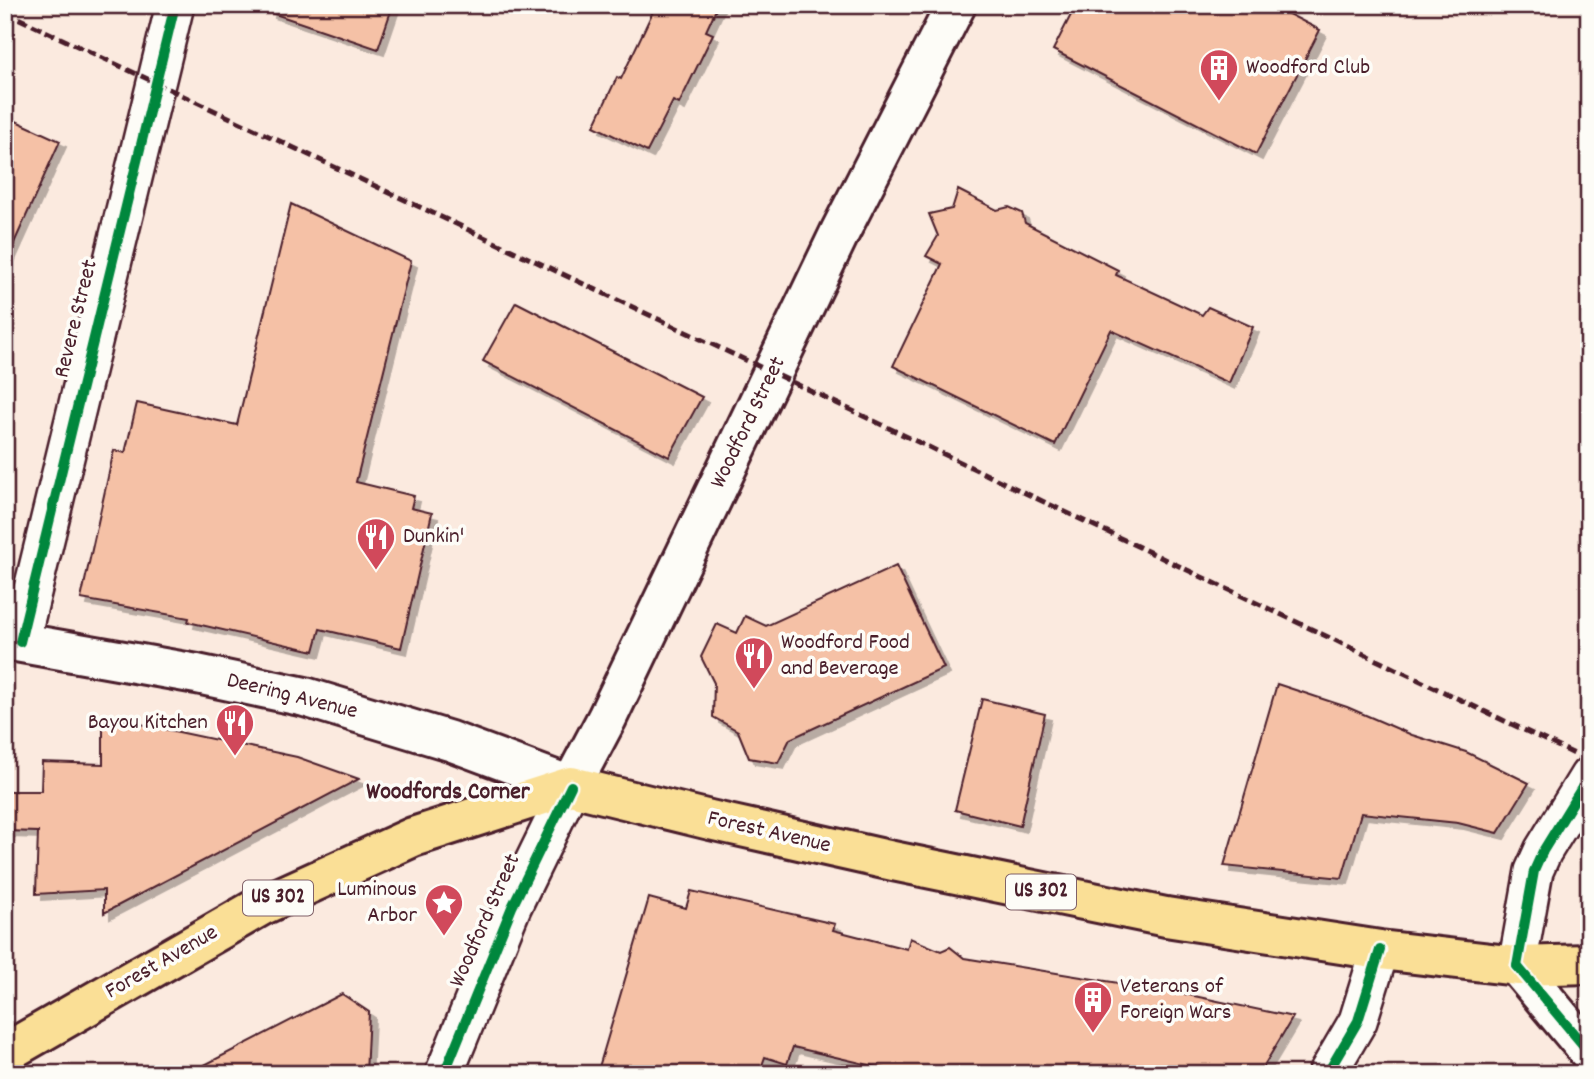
<svg xmlns="http://www.w3.org/2000/svg" width="1594" height="1079" viewBox="0 0 1594 1079" font-family="Dekko,sans-serif">
	<style>
		.building { fill: #f5c1a6; stroke: #4a1f2b; stroke-width: 2; filter: url(#shadow) }
		.lines { fill: none; stroke-linecap: round; stroke-linejoin: round }
		.street-casing { stroke: #4a1f2b; stroke-width: 42 }
		.secondary-casing { stroke: #4a1f2b; stroke-width: 44 }
		.highway-casing { stroke: #4a1f2b; stroke-width: 44 }
		.street { stroke: #fdfcf7; stroke-width: 37 }
		.secondary { stroke: #fdfcf7; stroke-width: 38 }
		.highway { stroke: #fadf96; stroke-width: 38 }
		.rail { stroke: #4a1f2b; stroke-width: 5; stroke-dasharray: 10 5; stroke-linecap: butt }
		.cycleway-casing { stroke: #fdfcf7; stroke-width: 15 }
		.cycleway { stroke: #00873e; stroke-width: 10 }
		.labels { text-anchor: middle; dominant-baseline: central; stroke-width: 7; stroke-linejoin: round; paint-order: stroke }
		.shield { fill: #fdfcf7; stroke: #806168; stroke-width: 2 }
		.shield-label { font-size: 21px; font-weight: bold; fill: #4a1f2b }
		.poi-label { font-size: 23px; fill: #4a1f2b; stroke: #fdfcf7; text-anchor: start }
		.street-label { font-size: 23px; fill: #4a1f2b; stroke: #fdfcf7 }
		.neighbourhood-label { font-size: 24px; font-weight: bold; fill: #4a1f2b; stroke: #fdfcf7 }
	</style>
	<defs>
		<filter id="shadow"><feDropShadow dx="6" dy="6" stdDeviation="0" flood-color="#0004"/></filter>
	</defs>
	<rect width="100%" height="100%" fill="#fbeadf"/>
	<filter id="ink" filterUnits="userSpaceOnUse"><feTurbulence type="fractalNoise" baseFrequency=".0143" numOctaves="2"/><feDisplacementMap in="SourceGraphic" scale="14" xChannelSelector="R" yChannelSelector="G"/><feConvolveMatrix kernelMatrix="1 2 1 2 8 2 1 2 1" color-interpolation-filters="sRGB"/></filter>
	<g filter="url(#ink)">
		<!-- building -->
		<g class="building">
			<path d="M 270,5 L 393,5 L 378,49 L 269,12 Z"/>
			<path d="M 656,5 L 718,5 L 706,31 L 713,34 L 679,104 L 673,101 L 647,152 L 594,126 L 617,77 L 621,79 Z"/>
			<path d="M 1076,5 L 1271,5 L 1320,30 L 1256,154 L 1053,50 Z"/>
			<path d="M 5,116 L 60,141 L 5,263 Z"/>
			<path d="M 958,190 L 997,210 L 1009,207 L 1022,213 L 1025,223 L 1118,270 L 1116,275 L 1202,315 L 1208,307 L 1253,327 L 1229,383 L 1111,330 L 1055,445 L 893,366 L 942,264 L 926,256 L 938,236 L 929,214 L 952,209 Z"/>
			<path d="M 291,204 L 411,261 L 356,482 L 414,496 L 411,508 L 432,513 L 401,648 L 320,629 L 314,651 L 188,622 L 189,618 L 81,599 L 114,450 L 125,453 L 137,403 L 237,425 Z"/>
			<path d="M 516,302 L 702,397 L 669,457 L 483,361 Z"/>
			<path d="M 896,566 L 944,668 L 790,739 L 778,763 L 749,758 L 738,731 L 713,717 L 714,683 L 701,657 L 717,624 L 737,633 L 745,616 L 766,626 Z"/>
			<path d="M 1277,684 L 1347,707 L 1412,735 L 1466,752 L 1529,783 L 1498,833 L 1458,823 L 1361,813 L 1342,878 L 1224,866 Z"/>
			<path d="M 982,699 L 1045,714 L 1020,826 L 955,810 Z"/>
			<path d="M 103,716 L 297,757 L 359,779 L 104,913 L 104,890 L 36,894 L 38,832 L 5,831 L 5,791 L 41,791 L 42,762 L 103,764 Z"/>
			<path d="M 691,891 L 835,924 L 833,930 L 907,949 L 910,938 L 941,951 L 950,947 L 964,958 L 1180,993 L 1293,1017 L 1259,1074 L 907,1074 L 793,1047 L 787,1064 L 765,1057 L 759,1074 L 597,1074 L 649,898 L 686,908 Z"/>
			<path d="M 342,994 L 369,1012 L 366,1074 L 187,1074 Z"/>
		</g>
		<g class="lines">
			<!-- street casing -->
			<g class="street-casing">
				<g id="street">
					<path d="M 20,642 L 175,5"/>
					<path d="M 1517,966 L 1534,871 L 1543,851 L 1589,776"/>
					<path d="M 444,1074 L 512,907 L 571,786"/>
					<path d="M 1327,1074 L 1358,1021 L 1380,950"/>
				</g>
			</g>
			<!-- secondary casing -->
			<g class="secondary-casing">
				<g id="secondary">
					<path d="M 5,640 L 197,674 L 305,697 L 450,741 L 571,786 L 607,718 L 840,232 L 956,5"/>
					<path d="M 1517,966 L 1589,1052"/>
				</g>
			</g>
			<!-- highway casing -->
			<g class="highway-casing">
				<path id="highway" d="M 5,1053 L 261,906 L 413,837 L 571,786 L 710,820 L 893,861 L 1166,917 L 1380,950 L 1517,966 L 1589,964"/>
			</g>
			<!-- street -->
			<use href="#street" class="street"/>
			<!-- secondary -->
			<use href="#secondary" class="secondary"/>
			<!-- highway -->
			<use href="#highway" class="highway"/>
			<!-- rail -->
			<path class="rail" d="M 5,12 L 773,373 L 1589,761"/>
			<!-- cycleway casing -->
			<g class="cycleway-casing">
				<g id="cycleway">
					<path d="M 20,642 L 175,5"/>
					<path d="M 1517,966 L 1534,871 L 1543,851 L 1589,776"/>
					<path d="M 1517,966 L 1589,1052"/>
					<path d="M 444,1074 L 512,907 L 571,786"/>
					<path d="M 1327,1074 L 1358,1021 L 1380,950"/>
				</g>
			</g>
			<!-- cycleway -->
			<use href="#cycleway" class="cycleway"/>
		</g>
	</g>
	<!-- icons -->
	<defs>
		<g id="building-pin" transform="scale(2.0125)"><path d="M0 17L-7.5 6A9.5 9.5 0 1 1 7.5 6Z" fill="#d1495b" stroke="#fdfcf7"/><path d="M-4-6H4V6H1V3H-1V6H-4ZM-2.5-4.3h1.7v1.8h-1.7ZM.8-4.3h1.7v1.8H.8ZM-2.5-1h1.7V.8h-1.7ZM.8-1h1.7V.8H.8Z" fill="#fff"/></g>
		<g id="restaurant-pin" transform="scale(2.0125)"><path d="M0 17L-7.5 6A9.5 9.5 0 1 1 7.5 6Z" fill="#d1495b" stroke="#fdfcf7"/><path d="M-5-6h1v4h1v-4h1v4h1v-4h1v5L-1.5 .5V6h-2V.5L-5-1ZM5-6V6H3V1.5H1.5Q1.5-4 5-6Z" fill="#fff"/></g>
		<g id="sight-pin" transform="scale(2.0125)"><path d="M0 17L-7.5 6A9.5 9.5 0 1 1 7.5 6Z" fill="#d1495b" stroke="#fdfcf7"/><path d="M0-6L1.8-2.2L6-1.7L2.9 1.2L3.7 5.4L0 3.3L-3.7 5.4L-2.9 1.2L-6-1.7L-1.8-2.2Z" fill="#fff"/></g>
	</defs>
	<g fill-rule="evenodd">
		<use href="#building-pin" x="1219" y="68"/>
		<use href="#restaurant-pin" x="376" y="537"/>
		<use href="#restaurant-pin" x="754" y="656"/>
		<use href="#restaurant-pin" x="235" y="723"/>
		<use href="#sight-pin" x="444" y="903"/>
		<use href="#building-pin" x="1093" y="1000"/>
	</g>
	<g class="labels">
		<!-- shield labels -->
		<g class="shield">
			<rect x="1006" y="874.5" width="70" height="35" rx="5"/>
			<rect x="243" y="880.5" width="70" height="35" rx="5"/>
		</g>
		<g class="shield-label">
			<text x="1041" y="892">US 302</text>
			<text x="278" y="898">US 302</text>
		</g>
		<!-- poi labels -->
		<g class="poi-label">
			<text x="1246" y="68">Woodford Club</text>
			<text x="403" y="537">Dunkin'</text>
			<text x="781" y="643">Woodford Food<tspan x="781" dy="26">and Beverage</tspan></text>
			<text x="208" y="723" text-anchor="end">Bayou Kitchen</text>
			<text x="417" y="890" text-anchor="end">Luminous<tspan x="417" dy="26">Arbor</tspan></text>
			<text x="1120" y="987">Veterans of<tspan x="1120" dy="26">Foreign Wars</tspan></text>
		</g>
		<!-- street labels -->
		<g class="street-label">
			<text transform="translate(77 319) rotate(-76)">Revere Street</text>
			<text transform="translate(749 423) rotate(-64)">Woodford Street</text>
			<text transform="translate(292 697) rotate(14)">Deering Avenue</text>
			<text transform="translate(769 833) rotate(13)">Forest Avenue</text>
			<text transform="translate(486 921) rotate(-66)">Woodford Street</text>
			<text transform="translate(162 963) rotate(-30)">Forest Avenue</text>
		</g>
		<!-- neighbourhood labels -->
		<g class="neighbourhood-label">
			<text x="448" y="793">Woodfords Corner</text>
		</g>
	</g>
	<!-- margin -->
	<rect width="1594" height="1079" fill="none" stroke="#fdfcf7" stroke-width="28"/>
	<rect x="14" y="14" width="1566" height="1051" fill="none" stroke="#4a1f2b" stroke-width="2.5" filter="url(#ink)"/>
</svg>
